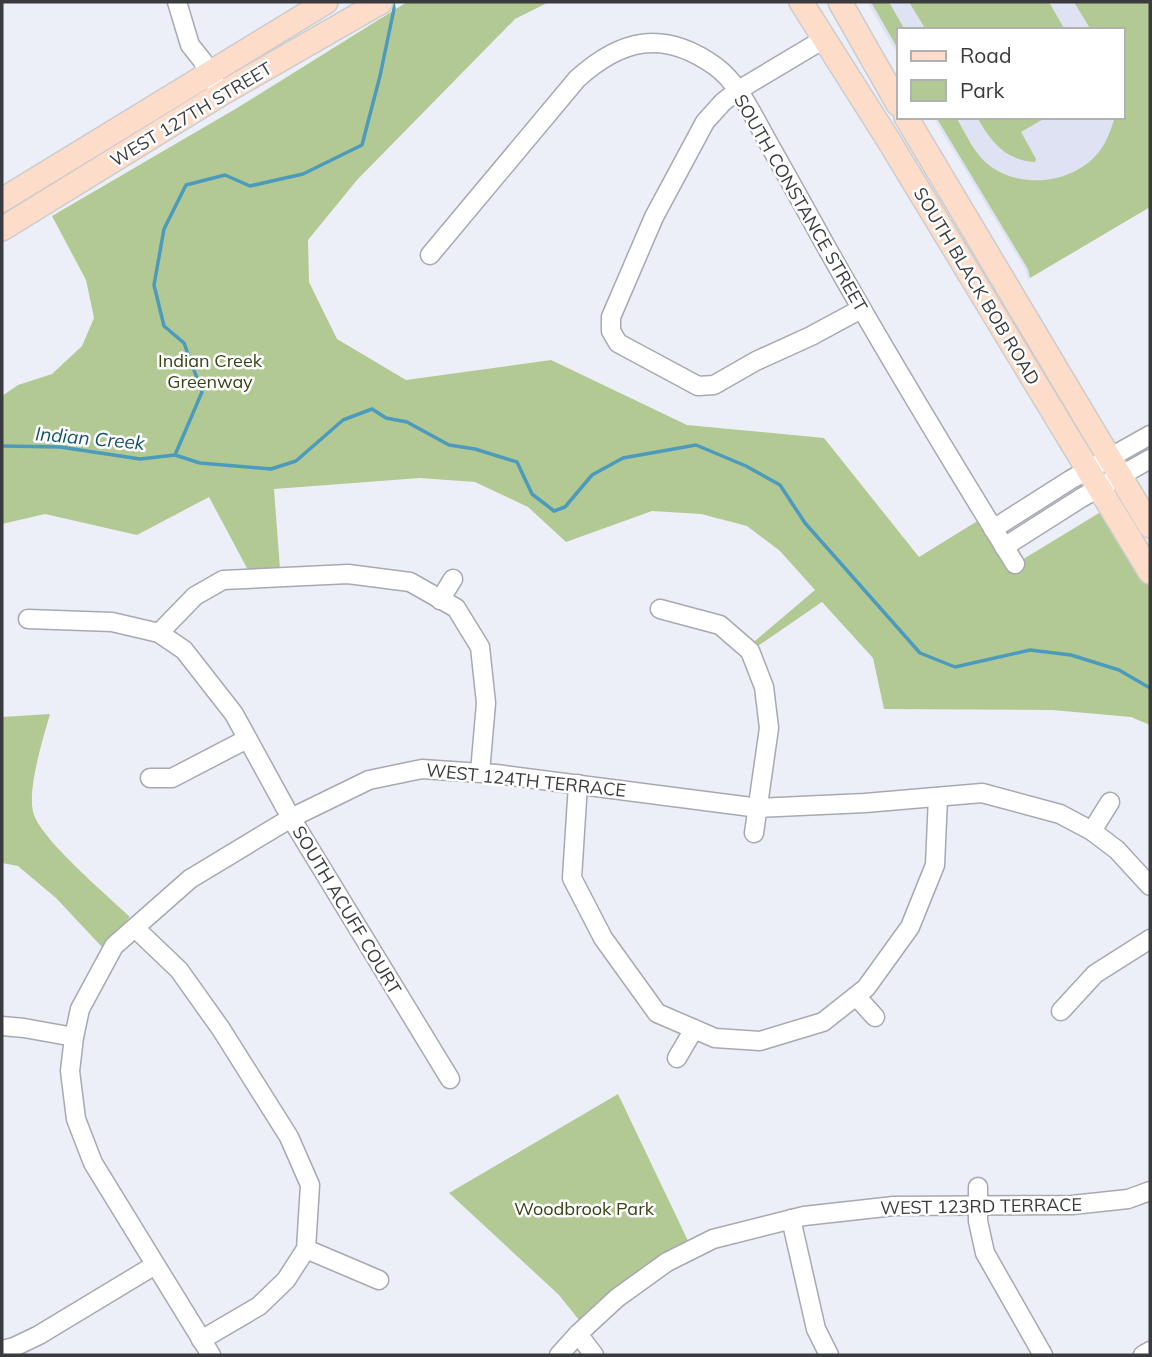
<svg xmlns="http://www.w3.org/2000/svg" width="1152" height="1357" viewBox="0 0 1152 1357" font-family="Mulish,sans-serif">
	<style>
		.built { fill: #dee2f2 }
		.green { fill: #b3c993 }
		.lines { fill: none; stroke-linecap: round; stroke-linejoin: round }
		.stream { stroke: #4c9bbc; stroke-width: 3.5 }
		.minor-casing { stroke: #a7a9b2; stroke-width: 21 }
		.major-casing { stroke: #cccccd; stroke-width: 26 }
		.minor { stroke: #fff; stroke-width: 18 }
		.major { stroke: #fdddca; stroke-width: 23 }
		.labels { text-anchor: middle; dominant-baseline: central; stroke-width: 5; stroke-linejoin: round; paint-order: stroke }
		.street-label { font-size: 18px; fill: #3a3b3e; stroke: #fff }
		.park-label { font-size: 18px; fill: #344414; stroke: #fff }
		.water-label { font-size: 19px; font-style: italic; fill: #105169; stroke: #fff }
	</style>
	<rect width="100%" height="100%" fill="#edeff8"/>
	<!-- built -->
	<path class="built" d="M 867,2 L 1150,2 L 1150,207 L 1028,279 L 1025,269 L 933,117 L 1122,117 L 1122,30 L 898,30 L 898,55 Z"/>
	<!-- green -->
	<g class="green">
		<path d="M 407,2 L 549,2 L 515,19 L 357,180 L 308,240 L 309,282 L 337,339 L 406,380 L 551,360 L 687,425 L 824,438 L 919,557 L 979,520 L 1015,564 L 1104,510 L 1150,588 L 1150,725 L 1131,717 L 1052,710 L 884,709 L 873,658 L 822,602 L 752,650 L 749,646 L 815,590 L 780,551 L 747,526 L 701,514 L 652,511 L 566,542 L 528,507 L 475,482 L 420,478 L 274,489 L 280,569 L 248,570 L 209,497 L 137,535 L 45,514 L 2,524 L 2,396 L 18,385 L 52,374 L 82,346 L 94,318 L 86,280 L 52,216 L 237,108 Z"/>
		<path d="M 871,2 L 889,2 L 905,30 L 898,30 L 898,49 Z"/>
		<path d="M 909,2 L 1049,2 L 1065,30 L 926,30 Z"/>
		<path d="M 1074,2 L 1150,2 L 1150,207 L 1030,278 L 1028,269 L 936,117 L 956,117 C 966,134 974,154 990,166 C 1023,190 1074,183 1099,152 C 1107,142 1111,129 1115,117 L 1122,117 L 1122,30 L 1091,30 Z"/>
		<path d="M 977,117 L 1047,117 L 1021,132 L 1036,159 L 1035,162 C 1005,160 991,142 977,117 Z"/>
		<path d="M 50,714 C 43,739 26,792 34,815 C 44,842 107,895 130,917 L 102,947 L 56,898 L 18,866 L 2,863 L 2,717 Z"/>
		<path d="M 618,1094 L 690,1245 L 636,1275 L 579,1320 L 559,1295 L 449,1193 Z"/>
	</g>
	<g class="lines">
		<!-- stream -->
		<g class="stream">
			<path d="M 2,446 L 60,447 L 140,459 L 175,455 L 202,392 L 184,343 L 164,326 L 154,285 L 164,229 L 186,185 L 225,175 L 250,186 L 303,174 L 362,145 L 380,76 L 394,9 L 393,2"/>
			<path d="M 175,455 L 200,463 L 271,469 L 296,461 L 343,420 L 372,409 L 386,418 L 407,422 L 449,445 L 475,449 L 517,462 L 532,494 L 554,511 L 565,507 L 592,475 L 623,458 L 696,445 L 746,466 L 780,485 L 805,523 L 920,653 L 955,667 L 1030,650 L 1071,655 L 1119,670 L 1150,688"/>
		</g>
		<!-- minor casing -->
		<g class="minor-casing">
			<g id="minor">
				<path d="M 177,2 L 190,45 L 202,60 L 221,94"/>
				<path d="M 824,39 L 737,91 L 723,102 L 705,122 L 654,217 L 611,317 L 611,331 L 618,343 L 698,386 L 714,385 L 756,361 L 811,336 L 861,309"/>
				<path d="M 430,255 L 577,79 C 621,39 663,29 715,66 C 739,83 754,118 769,144 C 787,176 805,208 823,241 C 884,350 949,457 1015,564"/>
				<path d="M 993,529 L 1070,480 L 1150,435"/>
				<path d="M 1004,547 L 1081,498 L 1150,459"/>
				<path d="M 440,600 L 453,579"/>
				<path d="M 660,609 L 720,625 L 750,651 L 764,687 L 769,728 L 754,833"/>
				<path d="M 28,619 L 112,622 L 159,633 L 184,650 L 234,714 L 291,818 L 450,1079"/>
				<path d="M 159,633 L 195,596 L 223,580 L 348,574 L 410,582 L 456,608 L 480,647 L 486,703 L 480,772"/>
				<path d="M 150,778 L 172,778 L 247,739"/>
				<path d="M 578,784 L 572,878 L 603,938 L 657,1013 L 715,1038 L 760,1041 L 823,1022 L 866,988 L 910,927 L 935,865 L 938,797"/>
				<path d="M 1092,831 L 1110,802"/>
				<path d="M 135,928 L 179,970 L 221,1029 L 289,1137 L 310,1185 L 306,1249 L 286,1280 L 259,1306 L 201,1340"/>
				<path d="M 856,996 L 875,1017"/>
				<path d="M 1061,1011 L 1095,974 L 1150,939"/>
				<path d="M 2,1026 L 24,1028 L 74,1037"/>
				<path d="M 677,1058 L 694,1029"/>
				<path d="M 978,1187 L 978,1221 L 985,1253 L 1043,1355"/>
				<path d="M 791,1219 L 816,1329 L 829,1355"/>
				<path d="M 306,1249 L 379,1280"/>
				<path d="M 578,1334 L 594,1355"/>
				<path d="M 2,1350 L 14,1347 L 39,1335 L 155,1265"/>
				<path d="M 211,1355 L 93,1163 L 76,1119 L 70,1071 L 74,1037 L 80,1009 L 114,946 L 190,879 L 291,818 L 369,780 L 422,769 L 496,774 L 759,808 L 865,803 L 982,793 L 1060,814 L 1092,831 L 1117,850 L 1150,886"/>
				<path d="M 559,1355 L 578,1334 L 617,1298 L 667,1262 L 713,1239 L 804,1216 L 894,1206 L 1072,1205 L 1128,1199 L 1150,1191"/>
				<path d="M 1143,1355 L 1150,1351"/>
			</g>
		</g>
		<!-- major casing -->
		<g class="major-casing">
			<g id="major">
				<path d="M 801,2 L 889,141 L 1150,572"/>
				<path d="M 840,2 L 898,104"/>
				<path d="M 906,117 L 1150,526"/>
				<path d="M 2,200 L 326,2"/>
				<path d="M 2,229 L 221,94 L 381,2"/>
			</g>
		</g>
		<!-- minor -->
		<use href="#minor" class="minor"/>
		<!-- major -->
		<use href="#major" class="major"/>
	</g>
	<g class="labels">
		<!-- street labels -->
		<g class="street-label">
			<text transform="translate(191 114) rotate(-31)">WEST 127TH STREET</text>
			<text transform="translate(801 203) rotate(60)">SOUTH CONSTANCE STREET</text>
			<text transform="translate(977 286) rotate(59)">SOUTH BLACK BOB ROAD</text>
			<text transform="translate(526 780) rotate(6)">WEST 124TH TERRACE</text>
			<text transform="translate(347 910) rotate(59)">SOUTH ACUFF COURT</text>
			<text transform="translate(981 1206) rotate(-1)">WEST 123RD TERRACE</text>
		</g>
		<!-- park labels -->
		<g class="park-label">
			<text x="210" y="360">Indian Creek<tspan x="210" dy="21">Greenway</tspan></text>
			<text x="584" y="1208">Woodbrook Park</text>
		</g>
		<!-- water labels -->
		<g class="water-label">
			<text transform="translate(90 438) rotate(5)">Indian Creek</text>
		</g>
	</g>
	<!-- border -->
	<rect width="1152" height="1357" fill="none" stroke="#3a3b3e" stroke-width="7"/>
	<!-- legend -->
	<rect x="897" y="28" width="228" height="91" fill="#ffffff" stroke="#b0b1b2" stroke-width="2"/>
	<rect x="911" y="51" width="35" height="10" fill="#fdddca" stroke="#b0b1b2" stroke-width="2"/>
	<text x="960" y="63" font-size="21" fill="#3a3b3e">Road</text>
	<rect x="911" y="80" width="35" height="21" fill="#b3c993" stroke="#b0b1b2" stroke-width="2"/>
	<text x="960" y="98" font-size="21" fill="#3a3b3e">Park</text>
</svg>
